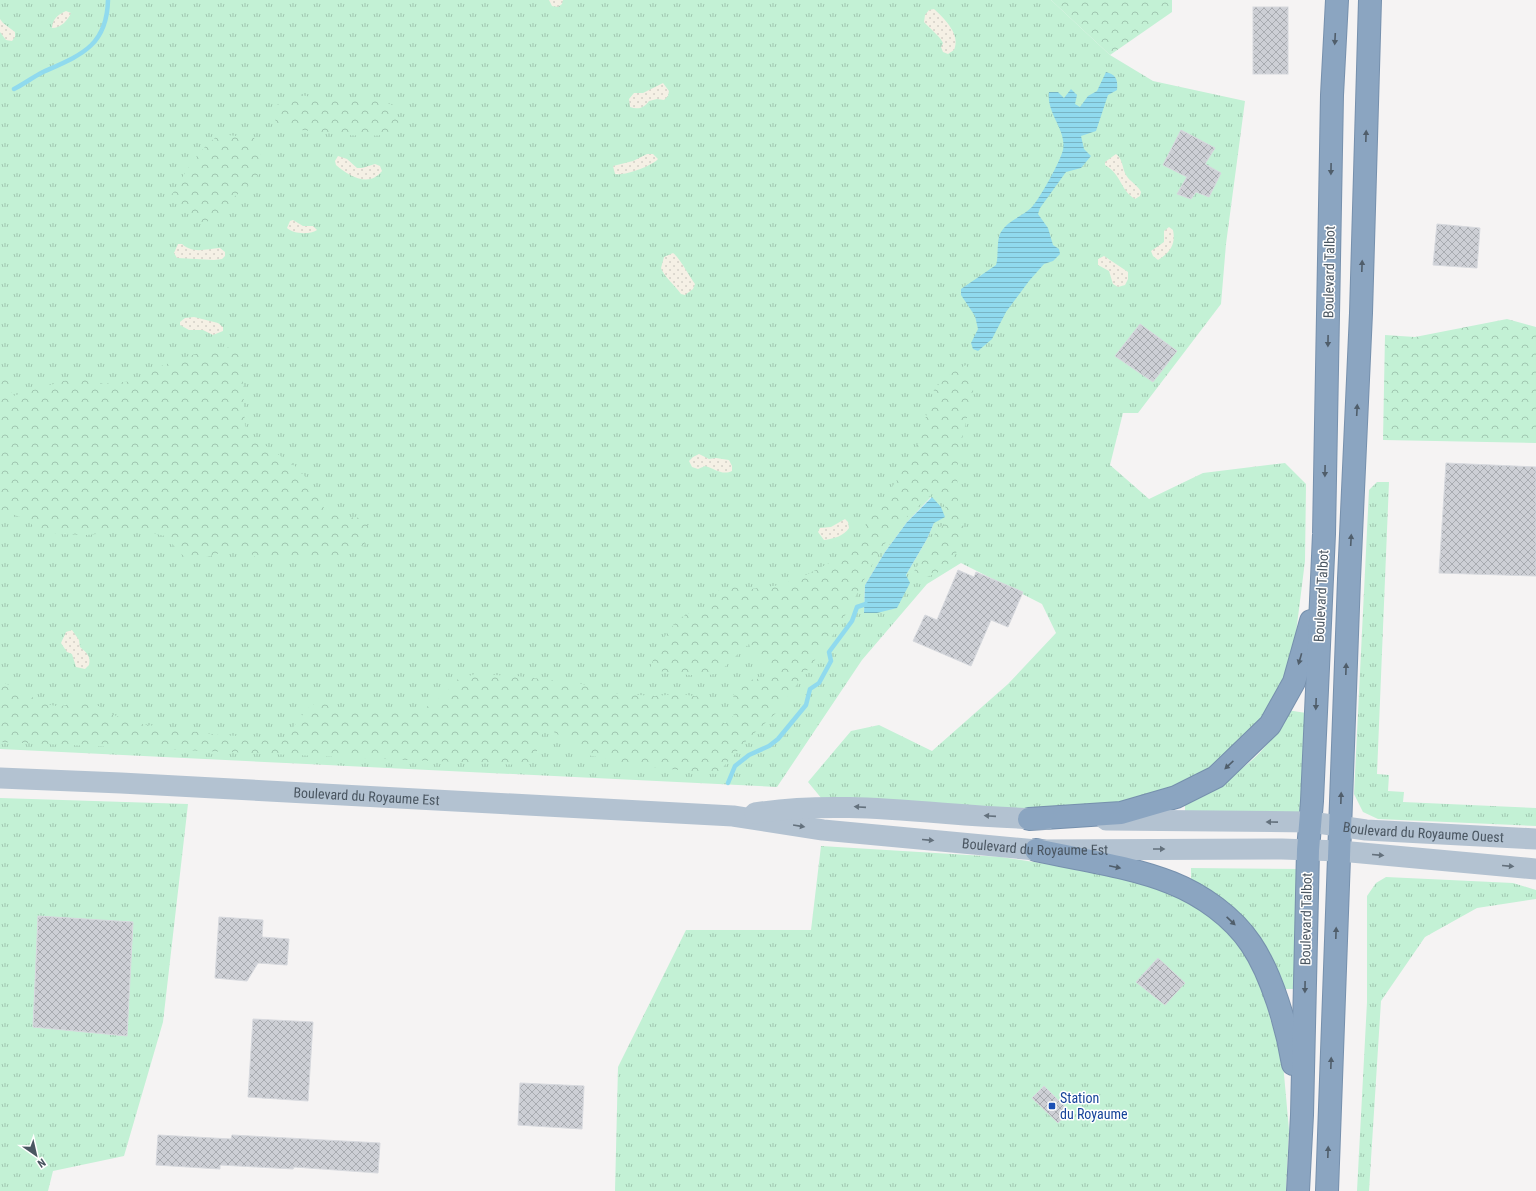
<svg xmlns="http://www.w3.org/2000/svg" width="1536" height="1191" viewBox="0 0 1536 1191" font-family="'Roboto Condensed',sans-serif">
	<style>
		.grass { fill: url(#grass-tufts); fill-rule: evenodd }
		.forest { fill: url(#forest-crowns) }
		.sand { fill: url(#sand-dots) }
		.water { fill: url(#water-rules) }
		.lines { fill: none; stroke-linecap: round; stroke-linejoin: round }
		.stream { stroke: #90daee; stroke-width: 4.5 }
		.building { fill: url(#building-cross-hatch); stroke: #d7d9de }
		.highway-casing { stroke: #7690ad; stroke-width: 24 }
		.primary { stroke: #b3c2d1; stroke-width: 21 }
		.highway { stroke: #8ba5c1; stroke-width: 22 }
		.oneway { fill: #505e6b }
		.oneway2 { fill: #64717d }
		.transit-dot { fill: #1a4fb4; stroke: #fff; stroke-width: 1.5 }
		.labels { text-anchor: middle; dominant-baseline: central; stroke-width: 3; stroke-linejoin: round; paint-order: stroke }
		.street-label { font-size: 14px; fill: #4a5661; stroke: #fff }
		.transit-label { font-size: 14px; fill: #164399; stroke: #fff; text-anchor: start }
	</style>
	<defs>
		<pattern id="grass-tufts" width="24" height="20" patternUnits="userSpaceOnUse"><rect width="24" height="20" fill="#c3f1d5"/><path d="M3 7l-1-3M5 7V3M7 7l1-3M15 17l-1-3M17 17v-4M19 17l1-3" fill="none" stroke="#a0c6b0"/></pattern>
		<pattern id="forest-crowns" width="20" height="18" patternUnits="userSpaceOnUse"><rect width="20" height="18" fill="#c3f1d5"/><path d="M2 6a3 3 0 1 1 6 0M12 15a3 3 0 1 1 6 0" fill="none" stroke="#a0c6b0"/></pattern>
		<pattern id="sand-dots" width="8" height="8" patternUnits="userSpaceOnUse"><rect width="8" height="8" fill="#f5f0e5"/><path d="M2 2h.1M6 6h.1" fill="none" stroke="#d4d0c7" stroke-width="1.8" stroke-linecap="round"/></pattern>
		<pattern id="water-rules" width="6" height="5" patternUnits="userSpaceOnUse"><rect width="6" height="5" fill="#90daee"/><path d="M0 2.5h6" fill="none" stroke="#78b4c4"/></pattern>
		<pattern id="building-cross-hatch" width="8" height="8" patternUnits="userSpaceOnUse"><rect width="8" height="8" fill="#cdcfd5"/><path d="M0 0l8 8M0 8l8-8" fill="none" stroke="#a8abb0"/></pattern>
	</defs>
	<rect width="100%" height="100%" fill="#f5f3f3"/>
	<!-- grass -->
	<g class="grass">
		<path d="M 0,0 L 1051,0 L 1110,55 L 1153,81 L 1245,101 L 1226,244 L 1221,304 L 1138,413 L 1123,413 L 1110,465 L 1149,499 L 1203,473 L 1285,463 L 1306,484 L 1305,561 L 1294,649 L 1277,696 L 1256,731 L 1193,781 L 1131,801 L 1061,808 L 994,808 L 822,799 L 808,782 L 851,731 L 879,725 L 932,751 L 1008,684 L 1056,633 L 1042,604 L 961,563 L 927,584 L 862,660 L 777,787 L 0,749 ZM 931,497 L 934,523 L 927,539 L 906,575 L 864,613 L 865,585 L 885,552 L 907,522 Z"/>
		<path d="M 1377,482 L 1389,482 L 1377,774 L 1389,775 L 1388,791 L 1404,792 L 1403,802 L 1536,808 L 1536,826 L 1378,819 L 1363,812 L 1354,794 L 1369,490 Z"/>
		<path d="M 1287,710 L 1306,713 L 1302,822 L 1185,817 L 1185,803 C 1216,785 1249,770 1271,739 C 1277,730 1282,720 1287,710 Z"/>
		<path d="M 0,798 L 188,804 L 163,1022 L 124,1156 L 53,1171 L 48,1191 L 0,1191 Z"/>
		<path d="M 821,846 L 1001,857 L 1080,869 L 1161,889 L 1207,909 L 1241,947 L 1263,992 L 1283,1063 L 1289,1130 L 1286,1191 L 615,1191 L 618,1067 L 686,930 L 811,930 Z"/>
		<path d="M 1191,868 L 1300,869 L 1295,989 L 1279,989 L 1191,882 Z"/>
		<path d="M 1386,877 L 1513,883 L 1536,890 L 1536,899 L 1477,908 L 1425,937 L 1381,1001 L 1369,1191 L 1357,1191 L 1367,1002 L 1367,896 L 1376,883 Z"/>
	</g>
	<!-- forest -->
	<g class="forest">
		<path d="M 1051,0 L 1172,0 L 1172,12 L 1110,55 Z"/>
		<path d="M 294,93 L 314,98 L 375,98 L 392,105 L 399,122 C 395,126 390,132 384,134 C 372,140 292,130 276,125 L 274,107 Z"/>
		<path d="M 220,134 L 254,138 C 273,172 254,181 229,201 L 230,210 L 226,216 L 202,223 L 187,209 L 176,203 L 170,196 C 177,190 180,181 185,173 C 194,158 206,144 220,134 Z"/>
		<path d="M 1507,319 L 1536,327 L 1536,443 L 1383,440 L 1385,335 L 1415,337 Z"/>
		<path d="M 241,345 L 245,426 L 256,439 L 299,469 L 314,488 L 325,510 L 339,517 L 364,518 L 369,529 L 364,546 L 330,559 L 306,557 L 258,559 L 241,547 L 189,562 L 165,536 L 139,530 L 86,535 L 58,534 L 36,528 L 26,519 L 11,514 L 0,515 L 0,376 L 11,375 L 9,387 L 13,396 L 67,380 L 86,379 L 100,384 L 135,381 L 158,367 L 195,354 Z"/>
		<path d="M 966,365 L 975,382 L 958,457 L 957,495 L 965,535 L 952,561 L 937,573 L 916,581 L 913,573 L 928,549 L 937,529 L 949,521 L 945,506 L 934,492 L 901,522 L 878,553 L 849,609 L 831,638 L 776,713 L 748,739 L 717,774 L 651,767 L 624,767 L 612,759 L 591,756 L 546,727 L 540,738 L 535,759 L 523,765 L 0,742 L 0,681 C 16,687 41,705 57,706 C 66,707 76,701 83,697 L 112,714 L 134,723 L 219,735 L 285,738 L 307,709 L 317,702 L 347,710 L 394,712 L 425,708 L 443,696 L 458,679 L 475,674 L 516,676 L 583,684 L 598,692 L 654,696 L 679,694 L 703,697 L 716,711 L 725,724 L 736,713 L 732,703 L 736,685 C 752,676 758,684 773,670 C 759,664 754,658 749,644 C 741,650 724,669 717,673 C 703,679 664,672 650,669 C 657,648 671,617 695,611 C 700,610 706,610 711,609 L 717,599 L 719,589 L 733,587 L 751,589 L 780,585 L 804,576 L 833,561 L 855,545 L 873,515 L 899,477 L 917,446 L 934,390 L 946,376 Z"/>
	</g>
	<!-- sand -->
	<g class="sand">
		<path d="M 549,0 L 563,0 L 562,4 L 558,7 L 552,6 Z"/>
		<path d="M 934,9 C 945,19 961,35 954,50 L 948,54 L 943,52 L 941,47 L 943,43 C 939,35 930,29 924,22 L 925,15 L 929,10 Z"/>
		<path d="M 66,11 L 71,13 C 68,20 61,28 52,28 C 52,19 59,14 66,11 Z"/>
		<path d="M 0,19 L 3,23 L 15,32 L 15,37 L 12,41 L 6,40 L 0,32 Z"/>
		<path d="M 663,83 L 669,91 L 668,96 L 664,100 L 657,99 L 649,101 C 644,108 638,110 630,107 L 629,99 L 634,93 L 643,93 Z"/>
		<path d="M 647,154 L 653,154 L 658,159 C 652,166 625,176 615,174 L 613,166 L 633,161 Z"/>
		<path d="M 1116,154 C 1123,159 1122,168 1126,175 C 1130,182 1138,185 1141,192 L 1140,196 L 1135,199 C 1120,190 1122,175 1105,165 L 1105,162 Z"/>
		<path d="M 338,156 L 347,159 L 357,168 L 362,168 L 375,164 L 380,166 L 382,171 C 369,188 349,176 336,165 L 335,161 Z"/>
		<path d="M 293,220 L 303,226 L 313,226 L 317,230 C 309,235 294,234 287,228 L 290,221 Z"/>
		<path d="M 1169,227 L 1173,230 C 1176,244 1170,253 1158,260 L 1153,256 L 1151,251 L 1164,242 L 1164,231 Z"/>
		<path d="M 178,244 L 182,244 C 193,254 206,249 220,248 L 225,252 L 225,256 L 222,259 L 214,260 L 177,258 L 174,253 Z"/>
		<path d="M 673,253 C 680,258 689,276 695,284 L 693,289 L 685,295 L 681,294 C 675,285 664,277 661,268 L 664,257 Z"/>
		<path d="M 1104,256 L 1128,272 L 1128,279 L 1125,285 L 1118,287 L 1113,284 L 1109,271 L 1098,265 L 1098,259 Z"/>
		<path d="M 194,317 L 218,323 L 223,327 L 223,331 L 213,335 L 203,330 L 189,330 L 180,325 L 180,322 L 185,318 Z"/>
		<path d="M 699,454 L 709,459 L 716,458 L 729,460 L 732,466 L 732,471 C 722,476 714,468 705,466 L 698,469 L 692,467 L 689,461 L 693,457 Z"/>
		<path d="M 845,519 L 848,522 L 849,528 C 844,536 833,539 824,540 L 818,532 L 820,528 L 831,527 Z"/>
		<path d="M 72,630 L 79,640 L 80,647 C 87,653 91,656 89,665 L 85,669 L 76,667 L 72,654 L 67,652 L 61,643 L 66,632 Z"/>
	</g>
	<!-- water -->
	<g class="water">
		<path d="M 1106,72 C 1116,75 1118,79 1117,90 L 1108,95 L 1096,131 L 1081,136 L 1084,149 L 1091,156 L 1081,168 L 1066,172 L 1040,208 L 1038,214 L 1048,228 L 1053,245 L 1059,249 L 1060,254 L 1053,261 L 1044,264 L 1029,281 L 1006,312 L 992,339 L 978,351 L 973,349 L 971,343 L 978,329 L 975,316 L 961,295 L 961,289 L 996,265 C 999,256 996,240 1001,232 C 1008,220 1022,217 1032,207 C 1040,198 1060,162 1063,150 C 1067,130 1046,113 1049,92 L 1058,92 L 1064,98 L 1071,89 L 1077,95 L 1075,104 L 1080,107 L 1088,96 L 1097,91 Z"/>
		<path d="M 932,497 L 941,507 L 945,517 L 934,523 L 927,539 L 906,575 L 910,583 L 897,608 L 877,613 L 864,613 L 865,585 L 885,552 L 907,522 Z"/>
	</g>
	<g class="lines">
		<!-- stream -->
		<g class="stream">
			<path d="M 14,89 C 24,84 33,77 43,72 C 81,55 107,46 108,0"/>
			<path d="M 728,783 L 735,766 L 749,755 L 769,746 L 778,739 L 806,705 L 810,689 L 819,683 L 831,661 L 829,652 L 852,621 L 857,607 L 866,604"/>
		</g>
	</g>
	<!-- building -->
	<g class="building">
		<rect x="1253" y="7" width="35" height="67"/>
		<path d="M 1181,130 L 1215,148 L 1205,164 L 1221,173 L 1209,197 L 1196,192 L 1191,199 L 1177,194 L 1187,177 L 1163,165 Z"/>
		<path d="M 1437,224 L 1480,228 L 1477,268 L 1433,265 Z"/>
		<path d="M 1140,324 L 1177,351 L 1153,382 L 1115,356 Z"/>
		<path d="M 1446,463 L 1536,467 L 1536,576 L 1439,573 Z"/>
		<path d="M 958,570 L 974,577 L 976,572 L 1023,592 L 1008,627 L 991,620 L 971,666 L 913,641 L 925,615 L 937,620 Z"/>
		<path d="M 38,916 L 133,922 L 127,1036 L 33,1027 Z"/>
		<path d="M 219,917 L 263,920 L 262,937 L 289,939 L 287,965 L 258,963 L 247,981 L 215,978 Z"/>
		<path d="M 1158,958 L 1185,983 L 1165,1005 L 1136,982 Z"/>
		<path d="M 253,1019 L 313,1022 L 308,1101 L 248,1097 Z"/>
		<path d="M 520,1083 L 584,1086 L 582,1129 L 518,1125 Z"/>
		<path d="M 1044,1086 L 1069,1111 L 1058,1123 L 1032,1098 Z"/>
		<path d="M 158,1135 L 231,1139 L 232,1135 L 380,1143 L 378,1173 L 294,1167 L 293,1169 L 220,1165 L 220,1169 L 156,1165 Z"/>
	</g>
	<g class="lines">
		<!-- highway casing -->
		<g class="highway-casing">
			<g id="highway">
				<path d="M 1029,819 L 1121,813 L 1176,797 L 1216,777 L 1270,725 L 1294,682 L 1311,621"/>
				<path d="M 1036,850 C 1081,860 1129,866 1172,883 C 1202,895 1233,917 1251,944 C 1272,975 1287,1027 1293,1064"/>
				<path d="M 1298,1191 L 1302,1115 L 1308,850 L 1312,801 L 1324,534 L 1332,95 L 1337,0"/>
				<path d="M 1327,1191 L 1349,579 L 1361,313 L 1370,0"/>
			</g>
		</g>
		<!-- primary -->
		<g class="primary">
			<path id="s1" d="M 0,778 L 121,783 L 733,816 L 823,830 L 1036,850 L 1282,849 L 1340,851 L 1536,869"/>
			<path d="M 755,813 C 852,798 949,818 1047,819"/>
			<path id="s2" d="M 1106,820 L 1311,822 L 1366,830 L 1536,839"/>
		</g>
		<!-- highway -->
		<use href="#highway" class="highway"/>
	</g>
	<!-- one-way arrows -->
	<defs><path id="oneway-solid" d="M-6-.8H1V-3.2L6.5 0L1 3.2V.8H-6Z"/></defs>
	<g class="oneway">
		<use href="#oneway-solid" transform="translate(1335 39) rotate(93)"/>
		<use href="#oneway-solid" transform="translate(1366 136) rotate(-88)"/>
		<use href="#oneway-solid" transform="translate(1331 169) rotate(91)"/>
		<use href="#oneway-solid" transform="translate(1362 266) rotate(-88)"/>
		<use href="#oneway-solid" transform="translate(1328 341) rotate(91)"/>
		<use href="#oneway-solid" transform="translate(1357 410) rotate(-87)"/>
		<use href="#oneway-solid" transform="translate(1325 471) rotate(91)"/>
		<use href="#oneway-solid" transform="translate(1351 540) rotate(-87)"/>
		<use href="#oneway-solid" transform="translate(1300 659) rotate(106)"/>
		<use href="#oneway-solid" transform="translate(1346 669) rotate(-88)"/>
		<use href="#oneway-solid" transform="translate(1316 704) rotate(92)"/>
		<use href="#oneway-solid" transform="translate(1229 765) rotate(137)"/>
		<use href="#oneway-solid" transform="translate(1341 798) rotate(-88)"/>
		<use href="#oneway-solid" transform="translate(1115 867) rotate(12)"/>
		<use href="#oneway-solid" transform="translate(1231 921) rotate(43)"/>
		<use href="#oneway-solid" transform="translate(1336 933) rotate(-88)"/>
		<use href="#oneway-solid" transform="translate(1305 987) rotate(91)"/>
		<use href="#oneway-solid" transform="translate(1331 1063) rotate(-88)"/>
		<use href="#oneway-solid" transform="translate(1328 1152) rotate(-88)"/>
	</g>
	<g class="oneway2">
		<use href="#oneway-solid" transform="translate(860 807) rotate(-176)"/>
		<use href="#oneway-solid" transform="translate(990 816) rotate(-176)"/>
		<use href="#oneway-solid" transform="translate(1272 822) rotate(-179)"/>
		<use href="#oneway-solid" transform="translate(799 826) rotate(9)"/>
		<use href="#oneway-solid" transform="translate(928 840) rotate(5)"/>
		<use href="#oneway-solid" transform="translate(1159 849)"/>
		<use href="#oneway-solid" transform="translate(1378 855) rotate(5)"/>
		<use href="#oneway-solid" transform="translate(1508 866) rotate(5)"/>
	</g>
	<!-- markers -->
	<rect class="transit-dot" x="1048" y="1102" width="8" height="8" rx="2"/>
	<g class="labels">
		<!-- street labels -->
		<g class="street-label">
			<text transform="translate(1329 272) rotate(-89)">Boulevard Talbot</text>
			<text transform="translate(1321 596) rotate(-87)">Boulevard Talbot</text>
			<text stroke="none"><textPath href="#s1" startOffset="367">Boulevard du Royaume Est</textPath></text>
			<text stroke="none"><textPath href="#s2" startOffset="318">Boulevard du Royaume Ouest</textPath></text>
			<text stroke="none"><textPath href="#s1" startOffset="1038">Boulevard du Royaume Est</textPath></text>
			<text transform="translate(1306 919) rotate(-89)">Boulevard Talbot</text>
		</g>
		<!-- transit labels -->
		<g class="transit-label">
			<text x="1060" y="1098">Station<tspan x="1060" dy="16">du Royaume</tspan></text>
		</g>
	</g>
	<!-- north arrow -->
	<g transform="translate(36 1155) rotate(146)" stroke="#ffffff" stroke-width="3" paint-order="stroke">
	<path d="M0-3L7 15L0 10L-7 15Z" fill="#4a5661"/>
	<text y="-6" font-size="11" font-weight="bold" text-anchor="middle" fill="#4a5661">N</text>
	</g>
</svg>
